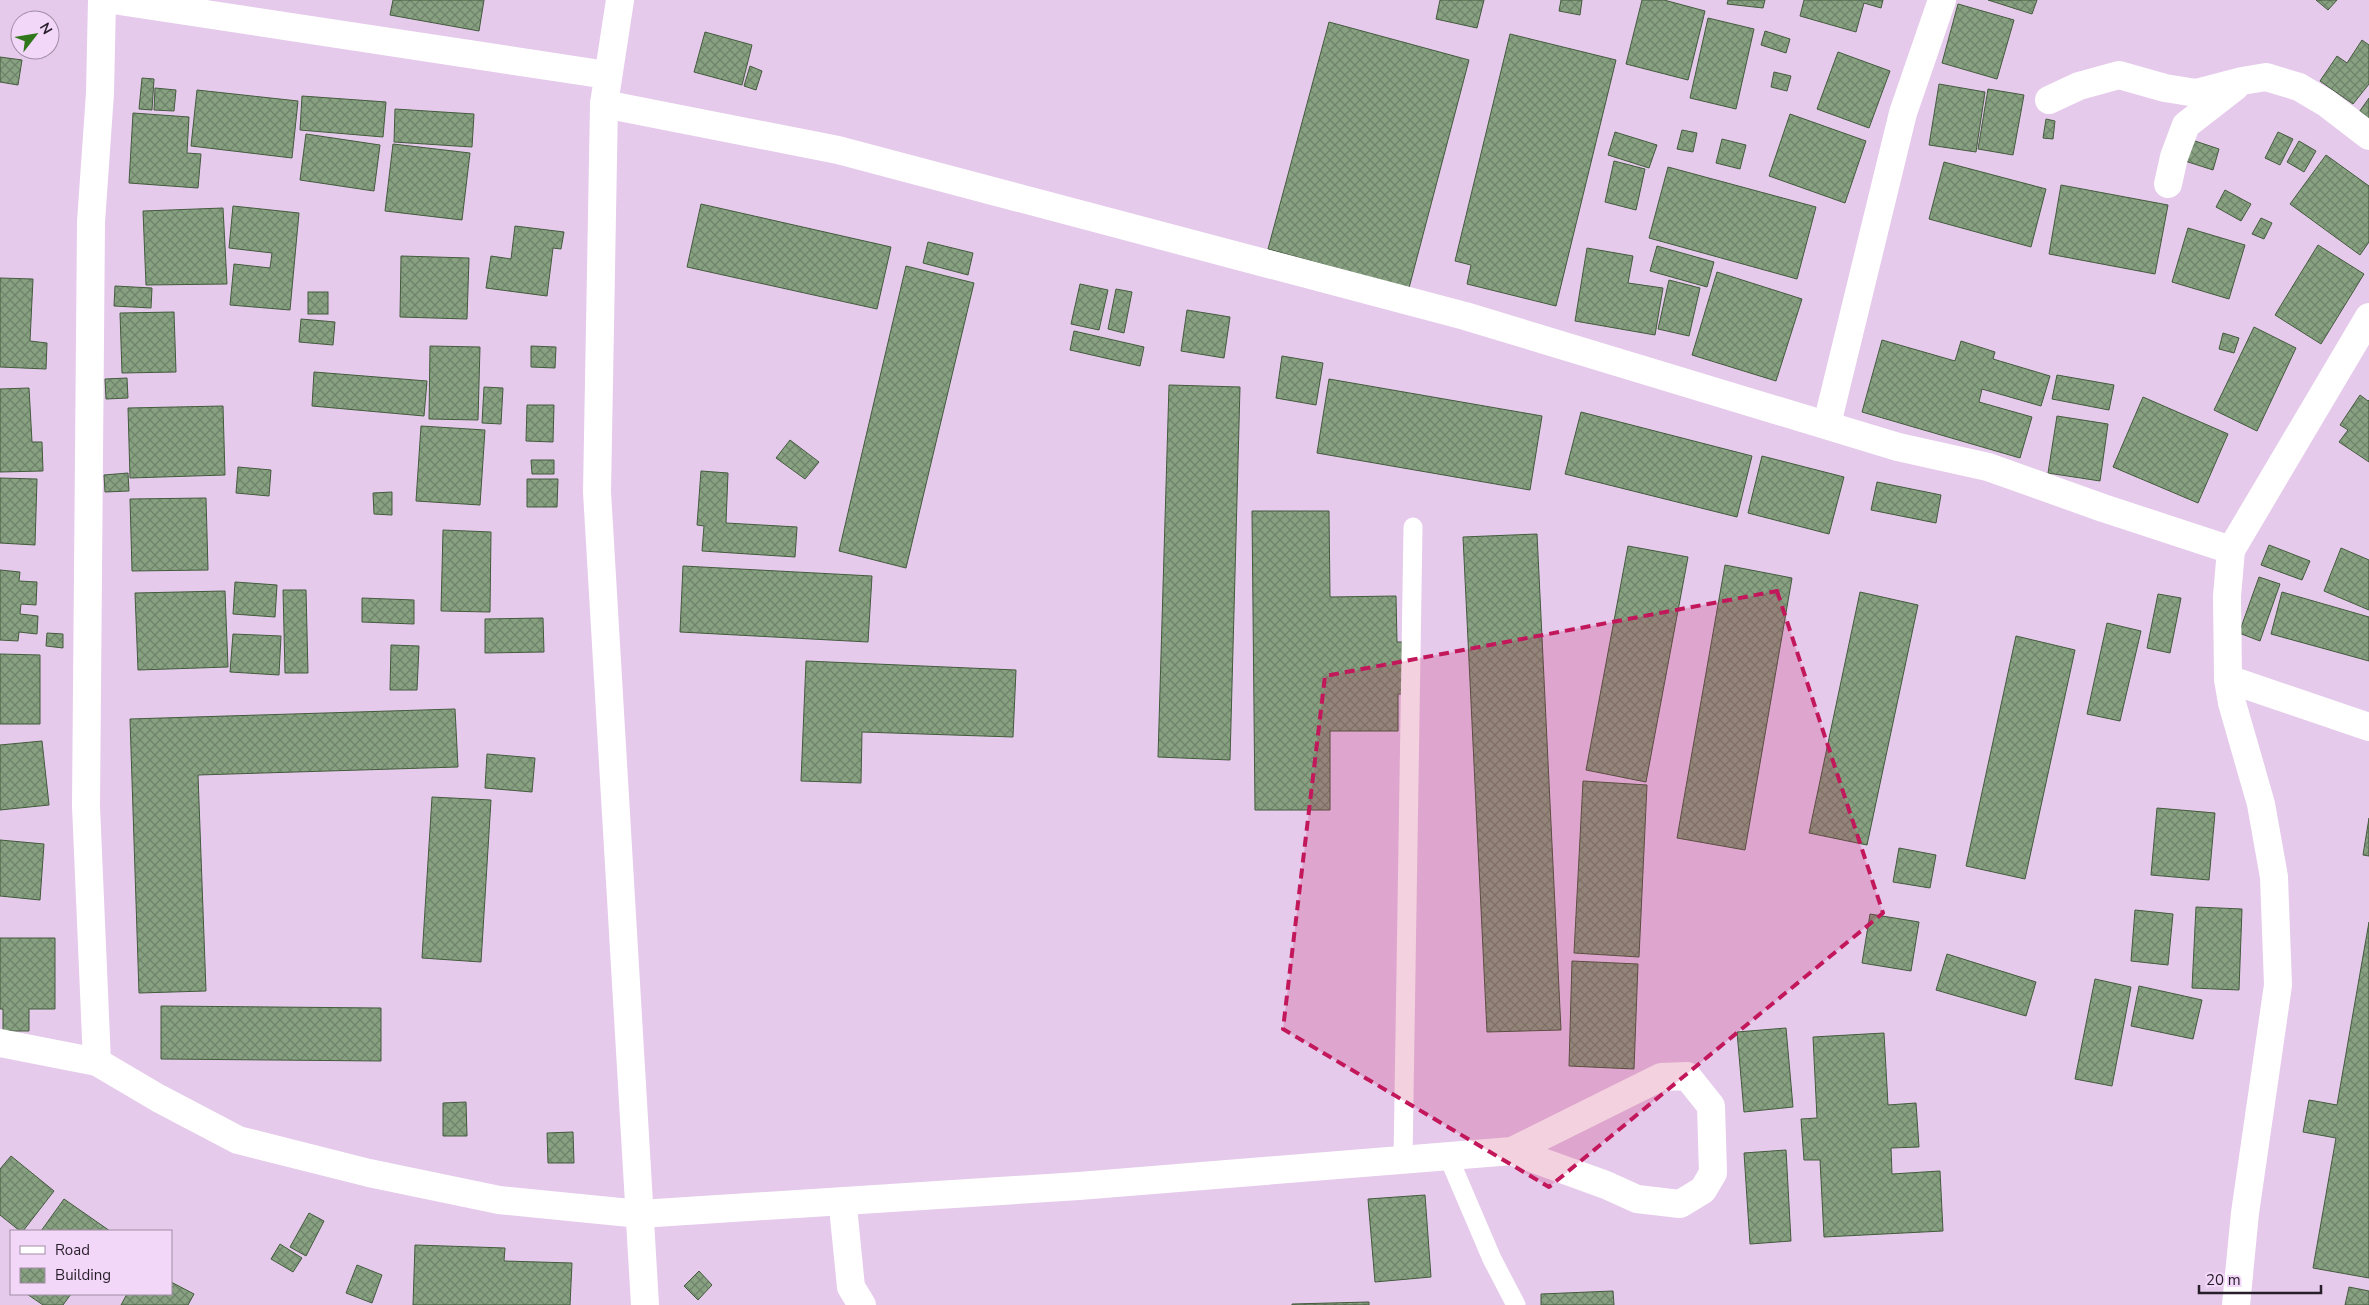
<svg xmlns="http://www.w3.org/2000/svg" width="2369" height="1305" viewBox="0 0 2369 1305" font-family="'Nunito Sans',sans-serif">
	<style>
		.building { fill: url(#building-cross-hatch); stroke: #445b3e }
		.lines { fill: none; stroke-linecap: round; stroke-linejoin: round }
		.service { stroke: #fff; stroke-width: 19 }
		.minor { stroke: #fff; stroke-width: 28 }
		.tertiary { stroke: #fff; stroke-width: 28 }
		.marked { fill: #c2185b; fill-opacity: 0.2; stroke: #c2185b; stroke-width: 4; stroke-dasharray: 10 6; stroke-linejoin: round }
	</style>
	<defs>
		<pattern id="building-cross-hatch" width="8" height="8" patternUnits="userSpaceOnUse" patternTransform="scale(1.25)"><rect width="8" height="8" fill="#87a181"/><path d="M0 0l8 8M0 8l8-8" fill="none" stroke="#6e836a"/></pattern>
	</defs>
	<rect width="100%" height="100%" fill="#e5caeb"/>
	<!-- building -->
	<g class="building">
		<path d="M 393,0 L 484,0 L 479,31 L 390,15 Z"/>
		<path d="M 1440,0 L 1484,0 L 1477,28 L 1436,19 Z"/>
		<path d="M 1561,0 L 1582,0 L 1580,15 L 1559,11 Z"/>
		<path d="M 1642,0 L 1664,0 L 1705,11 L 1688,80 L 1626,64 Z"/>
		<path d="M 1728,0 L 1765,0 L 1763,8 L 1727,4 Z"/>
		<path d="M 1804,0 L 1883,0 L 1881,8 L 1864,3 L 1856,32 L 1800,16 Z"/>
		<path d="M 1988,0 L 2037,0 L 2032,14 Z"/>
		<path d="M 2316,0 L 2337,0 L 2328,10 Z"/>
		<path d="M 1958,4 L 2014,20 L 1997,79 L 1942,63 Z"/>
		<path d="M 1708,18 L 1754,29 L 1736,109 L 1690,98 Z"/>
		<path d="M 1329,22 L 1469,60 L 1409,288 L 1268,249 Z"/>
		<path d="M 1765,31 L 1790,39 L 1786,53 L 1761,45 Z"/>
		<path d="M 705,32 L 752,45 L 742,85 L 694,72 Z"/>
		<path d="M 1510,34 L 1616,60 L 1556,306 L 1467,284 L 1471,265 L 1455,261 Z"/>
		<path d="M 2362,40 L 2369,45 L 2369,84 L 2353,104 L 2320,81 L 2337,56 L 2347,63 Z"/>
		<path d="M 1838,52 L 1890,71 L 1869,128 L 1817,109 Z"/>
		<path d="M 0,57 L 22,60 L 18,85 L 0,82 Z"/>
		<path d="M 750,66 L 762,71 L 756,90 L 744,86 Z"/>
		<path d="M 1774,72 L 1791,76 L 1787,91 L 1771,87 Z"/>
		<path d="M 142,78 L 154,79 L 152,110 L 139,109 Z"/>
		<path d="M 1939,84 L 1985,92 L 1976,152 L 1929,145 Z"/>
		<path d="M 155,88 L 176,90 L 174,111 L 154,110 Z"/>
		<path d="M 1988,89 L 2024,95 L 2013,155 L 1978,149 Z"/>
		<path d="M 197,90 L 298,101 L 292,158 L 191,146 Z"/>
		<path d="M 302,96 L 386,102 L 383,137 L 300,130 Z"/>
		<path d="M 2369,98 L 2369,134 L 2352,122 Z"/>
		<path d="M 395,109 L 474,114 L 472,147 L 394,142 Z"/>
		<path d="M 133,113 L 189,117 L 187,153 L 201,154 L 198,188 L 129,183 Z"/>
		<path d="M 1790,114 L 1866,141 L 1845,203 L 1769,176 Z"/>
		<path d="M 2046,119 L 2055,121 L 2053,139 L 2043,138 Z"/>
		<path d="M 1682,130 L 1697,133 L 1693,152 L 1677,149 Z"/>
		<path d="M 1615,132 L 1657,145 L 1649,168 L 1608,155 Z"/>
		<path d="M 2278,132 L 2293,139 L 2280,165 L 2265,158 Z"/>
		<path d="M 306,134 L 380,145 L 374,191 L 300,180 Z"/>
		<path d="M 1722,139 L 1746,145 L 1740,169 L 1716,163 Z"/>
		<path d="M 2192,140 L 2219,149 L 2213,170 L 2185,161 Z"/>
		<path d="M 2299,141 L 2316,151 L 2304,172 L 2287,162 Z"/>
		<path d="M 393,144 L 470,153 L 462,220 L 385,211 Z"/>
		<path d="M 2326,155 L 2369,186 L 2369,242 L 2360,255 L 2290,204 Z"/>
		<path d="M 1614,161 L 1645,169 L 1636,210 L 1605,202 Z"/>
		<path d="M 1944,162 L 2046,189 L 2031,247 L 1929,219 Z"/>
		<path d="M 1668,167 L 1816,207 L 1797,279 L 1649,238 Z"/>
		<path d="M 2061,185 L 2168,205 L 2155,274 L 2049,254 Z"/>
		<path d="M 2225,190 L 2251,204 L 2241,221 L 2216,207 Z"/>
		<path d="M 701,204 L 891,247 L 877,309 L 687,267 Z"/>
		<path d="M 233,206 L 299,213 L 290,310 L 230,305 L 234,264 L 270,268 L 272,253 L 229,248 Z"/>
		<path d="M 223,208 L 227,284 L 146,285 L 143,211 Z"/>
		<path d="M 2261,218 L 2272,223 L 2264,239 L 2252,234 Z"/>
		<path d="M 515,226 L 564,232 L 561,249 L 553,248 L 547,296 L 486,288 L 491,256 L 511,259 Z"/>
		<path d="M 2188,228 L 2245,245 L 2229,299 L 2172,282 Z"/>
		<path d="M 928,242 L 973,253 L 968,275 L 923,263 Z"/>
		<path d="M 2318,245 L 2364,274 L 2321,344 L 2275,315 Z"/>
		<path d="M 1657,246 L 1714,262 L 1707,287 L 1650,271 Z"/>
		<path d="M 1587,248 L 1633,256 L 1628,283 L 1663,288 L 1655,335 L 1575,321 Z"/>
		<path d="M 401,256 L 469,258 L 467,319 L 400,317 Z"/>
		<path d="M 906,266 L 974,283 L 906,568 L 839,551 Z"/>
		<path d="M 1717,272 L 1802,299 L 1776,381 L 1692,355 Z"/>
		<path d="M 0,278 L 33,279 L 30,341 L 47,343 L 46,369 L 0,367 Z"/>
		<path d="M 1669,280 L 1700,288 L 1689,336 L 1658,329 Z"/>
		<path d="M 1080,284 L 1108,290 L 1099,330 L 1071,324 Z"/>
		<path d="M 115,286 L 152,288 L 151,308 L 114,306 Z"/>
		<path d="M 1116,289 L 1132,292 L 1124,333 L 1108,329 Z"/>
		<rect x="308" y="292" width="20" height="22"/>
		<path d="M 1187,310 L 1230,317 L 1224,358 L 1181,351 Z"/>
		<path d="M 174,312 L 176,372 L 122,373 L 120,313 Z"/>
		<path d="M 301,319 L 335,322 L 333,345 L 299,342 Z"/>
		<path d="M 2254,327 L 2296,348 L 2257,431 L 2214,410 Z"/>
		<path d="M 1074,331 L 1144,347 L 1140,366 L 1070,350 Z"/>
		<path d="M 2223,333 L 2239,338 L 2234,353 L 2219,349 Z"/>
		<path d="M 1882,340 L 1955,361 L 1961,341 L 1995,352 L 1993,359 L 2050,376 L 2041,406 L 1982,389 L 1979,402 L 2032,417 L 2020,458 L 1862,412 Z"/>
		<path d="M 430,346 L 480,347 L 478,420 L 429,419 Z"/>
		<path d="M 531,346 L 556,347 L 555,368 L 531,367 Z"/>
		<path d="M 1282,356 L 1323,363 L 1316,405 L 1276,398 Z"/>
		<path d="M 314,372 L 427,381 L 424,416 L 312,406 Z"/>
		<path d="M 2057,375 L 2114,385 L 2109,410 L 2052,399 Z"/>
		<path d="M 127,378 L 128,398 L 106,399 L 105,379 Z"/>
		<path d="M 1329,379 L 1542,416 L 1530,490 L 1317,453 Z"/>
		<path d="M 1169,385 L 1240,387 L 1230,760 L 1158,757 Z"/>
		<path d="M 484,387 L 503,388 L 501,424 L 482,423 Z"/>
		<path d="M 29,388 L 32,442 L 42,442 L 43,471 L 0,472 L 0,389 Z"/>
		<path d="M 2360,395 L 2368,401 L 2369,400 L 2369,462 L 2339,442 L 2348,430 L 2340,425 Z"/>
		<path d="M 2143,397 L 2228,434 L 2198,503 L 2113,467 Z"/>
		<path d="M 527,405 L 554,405 L 553,442 L 526,441 Z"/>
		<path d="M 223,406 L 225,475 L 130,478 L 128,408 Z"/>
		<path d="M 1581,412 L 1752,456 L 1737,517 L 1565,474 Z"/>
		<path d="M 2057,416 L 2108,424 L 2100,481 L 2048,473 Z"/>
		<path d="M 421,426 L 485,430 L 480,505 L 416,501 Z"/>
		<path d="M 790,440 L 819,462 L 805,479 L 776,458 Z"/>
		<path d="M 1762,456 L 1844,477 L 1829,534 L 1748,513 Z"/>
		<path d="M 531,460 L 554,460 L 554,474 L 532,474 Z"/>
		<path d="M 238,467 L 271,470 L 269,496 L 236,493 Z"/>
		<path d="M 701,471 L 728,473 L 726,523 L 797,527 L 795,557 L 702,551 L 704,526 L 697,525 Z"/>
		<path d="M 128,473 L 129,491 L 105,492 L 104,475 Z"/>
		<path d="M 0,478 L 37,479 L 35,545 L 0,543 Z"/>
		<path d="M 527,479 L 558,479 L 557,507 L 527,507 Z"/>
		<path d="M 1877,482 L 1941,495 L 1936,523 L 1871,510 Z"/>
		<path d="M 392,492 L 392,515 L 374,514 L 373,493 Z"/>
		<path d="M 206,498 L 208,570 L 132,571 L 130,499 Z"/>
		<path d="M 1252,511 L 1329,511 L 1330,597 L 1396,596 L 1397,642 L 1402,642 L 1403,694 L 1398,694 L 1398,731 L 1330,731 L 1330,810 L 1255,810 Z"/>
		<path d="M 443,530 L 491,532 L 490,612 L 441,611 Z"/>
		<path d="M 1537,534 L 1561,1030 L 1487,1032 L 1463,537 Z"/>
		<path d="M 2269,545 L 2310,561 L 2302,580 L 2261,565 Z"/>
		<path d="M 1628,546 L 1688,557 L 1646,782 L 1586,770 Z"/>
		<path d="M 2341,548 L 2369,560 L 2369,610 L 2324,591 Z"/>
		<path d="M 1725,565 L 1792,578 L 1745,850 L 1677,838 Z"/>
		<path d="M 683,566 L 872,576 L 868,642 L 680,632 Z"/>
		<path d="M 0,570 L 20,572 L 19,581 L 37,582 L 36,605 L 21,604 L 20,614 L 38,616 L 37,634 L 19,632 L 18,641 L 0,640 Z"/>
		<path d="M 2259,577 L 2280,584 L 2260,641 L 2239,633 Z"/>
		<path d="M 235,582 L 277,585 L 275,617 L 233,614 Z"/>
		<path d="M 283,590 L 306,590 L 308,673 L 285,673 Z"/>
		<path d="M 225,591 L 228,667 L 138,670 L 135,593 Z"/>
		<path d="M 1860,592 L 1918,605 L 1867,845 L 1809,833 Z"/>
		<path d="M 2282,592 L 2369,617 L 2369,661 L 2271,634 Z"/>
		<path d="M 2158,594 L 2181,598 L 2170,653 L 2147,648 Z"/>
		<path d="M 362,598 L 414,600 L 414,624 L 362,622 Z"/>
		<path d="M 543,618 L 544,652 L 485,653 L 485,619 Z"/>
		<path d="M 2107,623 L 2141,631 L 2120,721 L 2087,714 Z"/>
		<path d="M 47,633 L 63,634 L 63,648 L 46,646 Z"/>
		<path d="M 233,634 L 281,636 L 279,675 L 230,672 Z"/>
		<path d="M 2016,636 L 2075,650 L 2025,879 L 1966,866 Z"/>
		<path d="M 391,645 L 419,646 L 417,690 L 390,690 Z"/>
		<path d="M 0,654 L 40,655 L 40,724 L 0,724 Z"/>
		<path d="M 806,661 L 1016,670 L 1013,737 L 862,732 L 861,783 L 801,781 Z"/>
		<path d="M 455,709 L 458,767 L 198,775 L 206,991 L 139,993 L 130,719 Z"/>
		<path d="M 42,741 L 49,805 L 0,810 L 0,745 Z"/>
		<path d="M 487,754 L 535,758 L 532,792 L 485,788 Z"/>
		<path d="M 1583,781 L 1647,785 L 1639,957 L 1574,953 Z"/>
		<path d="M 432,797 L 491,800 L 481,962 L 422,958 Z"/>
		<path d="M 2157,808 L 2215,813 L 2209,880 L 2151,875 Z"/>
		<path d="M 2369,818 L 2369,856 L 2363,855 Z"/>
		<path d="M 0,840 L 44,844 L 40,900 L 0,896 Z"/>
		<path d="M 1899,848 L 1936,855 L 1930,888 L 1893,882 Z"/>
		<path d="M 2196,907 L 2242,909 L 2239,990 L 2192,988 Z"/>
		<path d="M 2135,910 L 2173,914 L 2168,965 L 2131,961 Z"/>
		<path d="M 1870,914 L 1919,922 L 1911,971 L 1862,963 Z"/>
		<path d="M 2369,922 L 2369,1278 L 2313,1268 L 2336,1138 L 2303,1132 L 2309,1100 L 2337,1105 Z"/>
		<path d="M 0,938 L 55,938 L 55,1009 L 29,1009 L 29,1031 L 3,1031 L 3,1009 L 0,1009 Z"/>
		<path d="M 1947,954 L 2036,982 L 2026,1016 L 1936,990 Z"/>
		<path d="M 1572,961 L 1638,964 L 1634,1069 L 1569,1066 Z"/>
		<path d="M 2095,979 L 2131,987 L 2112,1086 L 2075,1079 Z"/>
		<path d="M 2139,986 L 2202,1000 L 2193,1039 L 2131,1026 Z"/>
		<path d="M 161,1006 L 381,1008 L 381,1061 L 161,1059 Z"/>
		<path d="M 1786,1028 L 1793,1107 L 1744,1112 L 1737,1032 Z"/>
		<path d="M 1884,1033 L 1888,1105 L 1916,1103 L 1919,1147 L 1891,1148 L 1892,1174 L 1940,1171 L 1943,1231 L 1824,1237 L 1820,1160 L 1804,1160 L 1801,1119 L 1817,1118 L 1813,1037 Z"/>
		<path d="M 466,1102 L 467,1136 L 443,1136 L 443,1103 Z"/>
		<path d="M 573,1132 L 574,1163 L 548,1163 L 547,1133 Z"/>
		<path d="M 1786,1150 L 1791,1241 L 1750,1244 L 1744,1153 Z"/>
		<path d="M 11,1156 L 54,1191 L 23,1231 L 20,1231 L 0,1215 L 0,1169 Z"/>
		<path d="M 1425,1195 L 1431,1277 L 1375,1282 L 1368,1199 Z"/>
		<path d="M 64,1199 L 110,1231 L 41,1231 Z"/>
		<path d="M 309,1213 L 324,1221 L 306,1256 L 290,1247 Z"/>
		<path d="M 280,1244 L 302,1258 L 293,1272 L 271,1259 Z"/>
		<path d="M 415,1245 L 505,1248 L 504,1261 L 572,1263 L 570,1305 L 413,1305 Z"/>
		<path d="M 357,1265 L 382,1275 L 372,1303 L 346,1293 Z"/>
		<path d="M 699,1271 L 712,1285 L 698,1300 L 684,1286 Z"/>
		<path d="M 171,1282 L 194,1294 L 188,1305 L 121,1305 L 127,1294 L 171,1294 Z"/>
		<path d="M 2349,1287 L 2369,1291 L 2369,1305 L 2345,1305 Z"/>
		<path d="M 1613,1291 L 1614,1305 L 1541,1305 L 1541,1294 Z"/>
		<path d="M 27,1294 L 71,1294 L 63,1305 L 43,1305 Z"/>
		<path d="M 1369,1302 L 1369,1305 L 1292,1305 L 1292,1304 Z"/>
	</g>
	<g class="lines">
		<!-- service -->
		<g class="service">
			<path d="M 1448,1156 L 1492,1259 L 1516,1305"/>
			<path d="M 1403,1160 L 1413,527"/>
		</g>
		<!-- minor -->
		<g class="minor">
			<path d="M 113,0 L 607,75"/>
			<path d="M 2049,100 L 2079,86 L 2119,75 L 2165,88 L 2196,93 L 2242,81 L 2266,77 L 2299,87 L 2326,103 L 2369,136"/>
			<path d="M 604,104 L 838,150 L 1465,316 L 1898,447 L 1988,467 L 2103,508 L 2231,550"/>
			<path d="M 2168,184 L 2174,157 L 2186,125 L 2235,87"/>
			<path d="M 1827,424 L 1903,113 L 1942,0"/>
			<path d="M 2228,679 L 2369,727"/>
			<path d="M 0,1043 L 97,1062 L 158,1098 L 238,1140 L 369,1173 L 499,1200 L 640,1214 L 1079,1186 L 1512,1151 L 1661,1077 L 1687,1076 L 1711,1106 L 1713,1173 L 1703,1190 L 1680,1204 L 1637,1199 L 1606,1185 L 1512,1151"/>
			<path d="M 97,1062 L 86,806 L 91,222 L 100,93 L 102,0"/>
			<path d="M 843,1207 L 851,1287 L 862,1305"/>
			<path d="M 2236,1305 L 2245,1213 L 2278,985 L 2274,877 L 2261,804 L 2232,703 L 2228,679 L 2227,596 L 2231,550 L 2369,317"/>
		</g>
		<!-- tertiary -->
		<path class="tertiary" d="M 620,0 L 604,104 L 597,492 L 645,1305"/>
	</g>
	<!-- marked area -->
	<path class="marked" d="M 1777,591 L 1883,913 L 1549,1187 L 1283,1029 L 1325,676 Z"/>
	<!-- legend -->
	<rect x="10" y="1230" width="162" height="65" fill="#f2d7f9" stroke="#a18da6"/>
	<rect x="20" y="1246" width="25" height="8" fill="#ffffff" stroke="#a18da6"/>
	<text x="55" y="1255" font-size="15" fill="#281e2a">Road</text>
	<rect x="20" y="1268" width="25" height="15" fill="url(#building-cross-hatch)" stroke="#a18da6"/>
	<text x="55" y="1280" font-size="15" fill="#281e2a">Building</text>
	<!-- north arrow -->
	<g transform="translate(35 35) rotate(59)"><circle r="24" fill="#f2d7f9" stroke="#a18da6"/>
	<path d="M0-4L9 19L0 12L-9 19Z" fill="#30771b"/>
	<text y="-8" font-size="14" font-weight="bold" text-anchor="middle" fill="#281e2a">N</text>
	</g>
	<!-- scale -->
	<path d="M2199 1285v8h122v-8" fill="none" stroke="#281e2a" stroke-width="2.5"/>
	<text x="2206" y="1285" font-size="15" fill="#281e2a" stroke="#f2d7f9" stroke-width="4" paint-order="stroke">20 m</text>
</svg>
